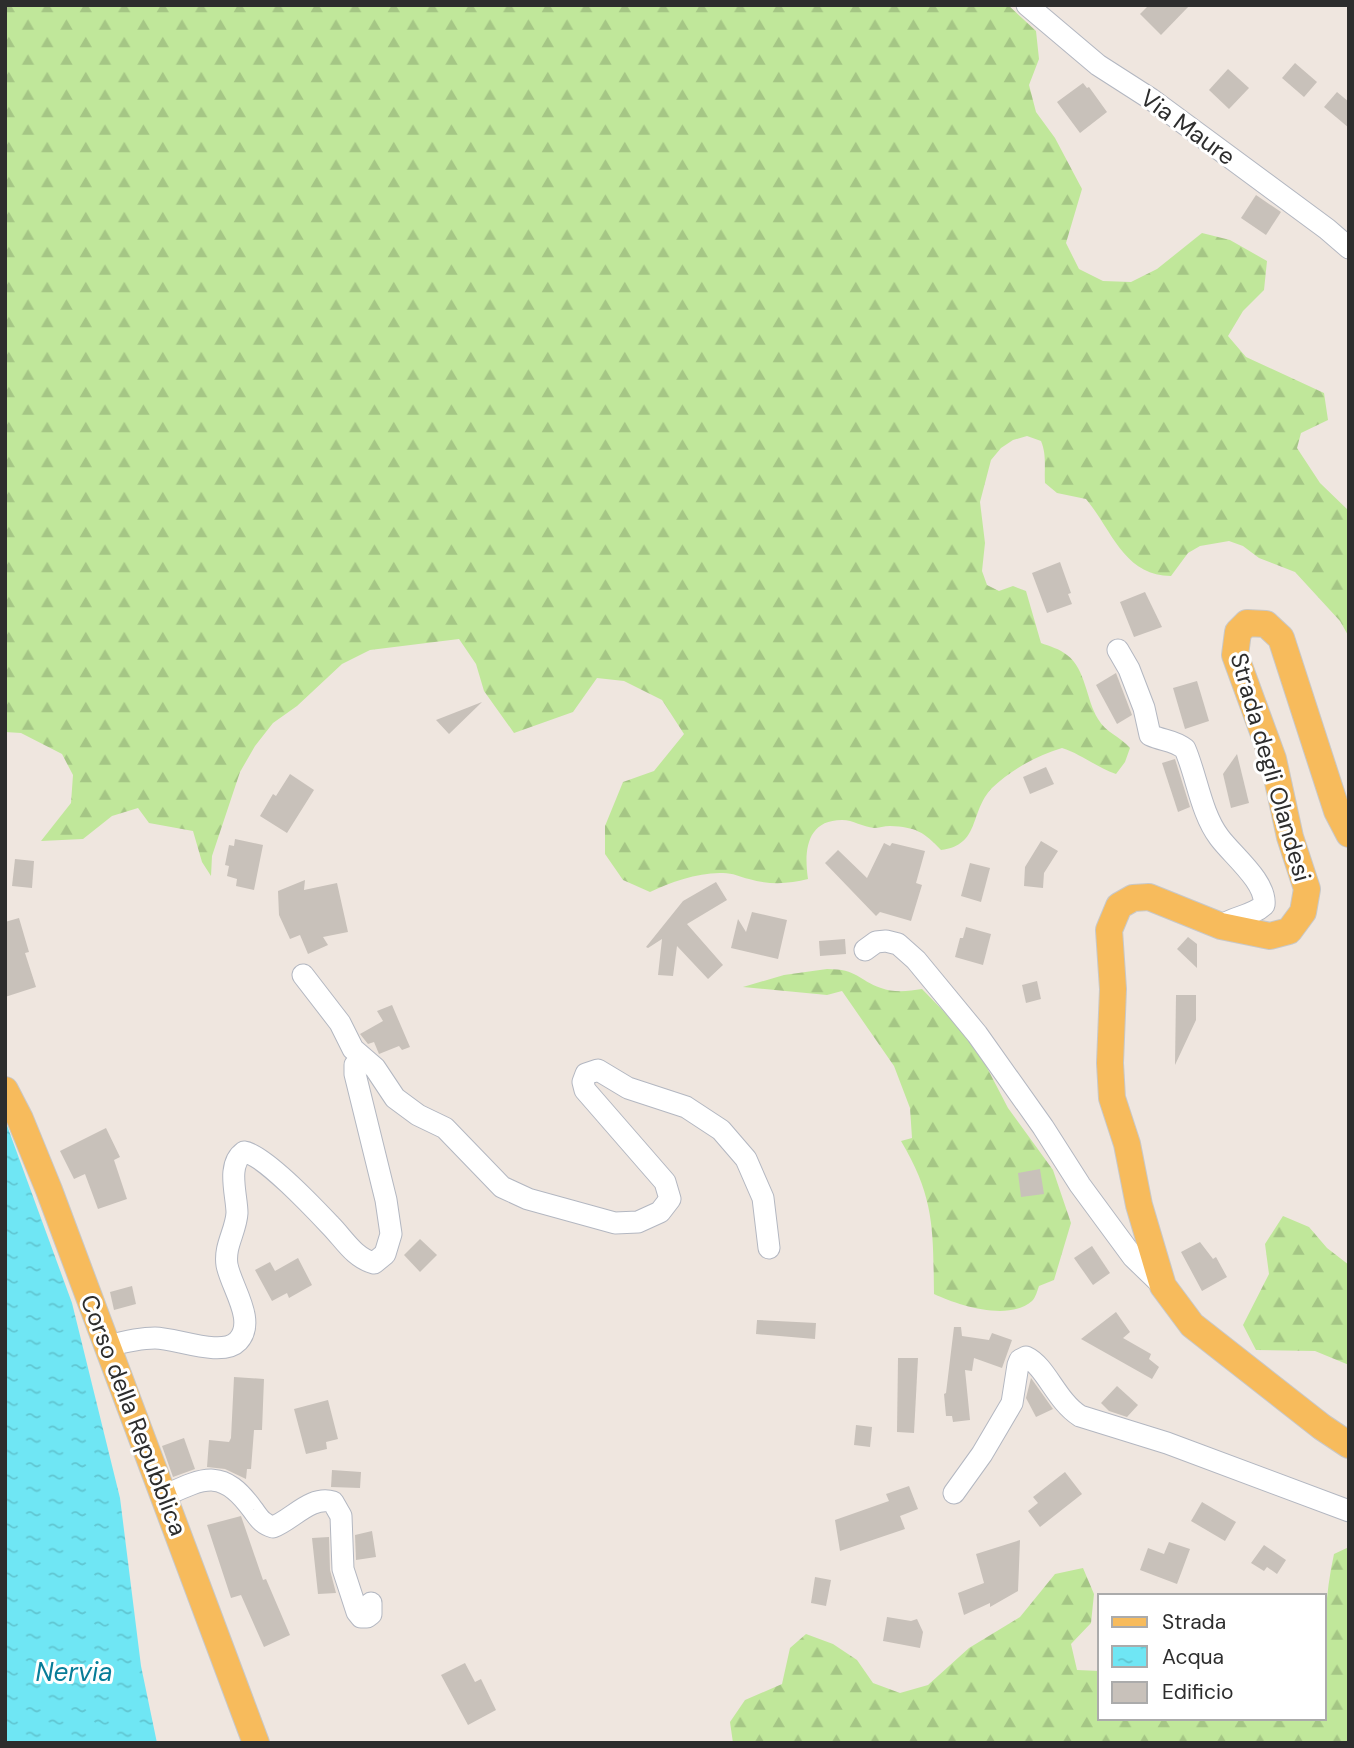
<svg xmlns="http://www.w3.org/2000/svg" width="1354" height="1748" viewBox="0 0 1354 1748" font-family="'DM Sans',sans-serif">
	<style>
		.forest { fill: url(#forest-firs) }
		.water { fill: url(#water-ripples) }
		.building { fill: #c8c1ba }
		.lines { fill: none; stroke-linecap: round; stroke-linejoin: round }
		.minor-casing { stroke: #b3b7c1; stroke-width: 23 }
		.major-casing { stroke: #c8c8c8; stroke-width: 28 }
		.minor { stroke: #fff; stroke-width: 21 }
		.major { stroke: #f7bb5c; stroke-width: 26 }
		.labels { text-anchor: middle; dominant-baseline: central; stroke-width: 6; stroke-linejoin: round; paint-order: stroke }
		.street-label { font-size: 24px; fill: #2d2d2d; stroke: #fff }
		.water-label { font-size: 26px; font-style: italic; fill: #087d98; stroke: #fff }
	</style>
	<defs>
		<pattern id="forest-firs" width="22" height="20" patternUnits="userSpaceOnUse" patternTransform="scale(1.75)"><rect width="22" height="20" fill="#c0e79a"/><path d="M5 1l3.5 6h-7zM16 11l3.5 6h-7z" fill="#a5c685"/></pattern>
		<pattern id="water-ripples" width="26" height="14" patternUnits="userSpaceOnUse" patternTransform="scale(1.75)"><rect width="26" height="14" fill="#6fe6f4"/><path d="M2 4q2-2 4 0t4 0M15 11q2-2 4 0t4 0" fill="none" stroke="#60c6d2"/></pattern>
	</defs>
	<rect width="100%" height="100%" fill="#efe6df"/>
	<!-- forest -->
	<g class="forest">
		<path d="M 5,5 L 1008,5 L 1036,31 L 1039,59 L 1029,85 L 1036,112 L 1055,138 L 1082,189 L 1066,243 L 1079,269 L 1103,281 L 1131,282 L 1157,269 L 1202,233 L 1230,240 L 1267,261 L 1264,290 L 1243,311 L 1228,336 L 1246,357 L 1324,393 L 1328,420 L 1301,433 L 1297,448 L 1320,483 L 1349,511 L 1349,637 L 1340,621 L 1295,572 L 1259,558 L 1243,546 L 1229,541 L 1200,546 L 1188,553 L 1171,576 C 1124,576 1112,530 1086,499 L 1057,493 L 1045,483 C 1044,467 1047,456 1041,441 L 1027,436 L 1013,440 L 1001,448 L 991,460 L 980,502 L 985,543 L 982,571 L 987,585 L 999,591 L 1013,586 L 1026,591 L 1041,643 C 1049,646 1060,649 1067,655 C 1086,669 1086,700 1098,719 C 1106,733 1120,736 1130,748 L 1125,762 L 1116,774 C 1096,767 1081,754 1062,748 C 1036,756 1012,769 992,788 C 969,812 981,845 941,850 C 924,832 916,827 890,826 C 884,826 879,828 874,828 C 863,827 853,820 842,820 C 806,820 804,852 808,879 C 789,884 769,885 749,879 C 740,877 733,873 723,873 C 699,872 671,882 650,892 L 623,880 L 605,854 L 605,826 L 623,782 L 654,771 L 684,734 L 662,700 L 624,681 L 597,678 L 573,712 L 514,733 L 484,691 L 476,664 L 459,639 L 370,650 L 342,664 L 297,706 L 273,723 L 255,746 L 240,772 L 212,856 L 211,876 L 202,862 L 193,831 L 149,823 L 138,808 L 112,816 L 83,839 L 41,841 L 71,803 L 73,775 L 62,754 L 21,733 L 5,732 Z"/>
		<path d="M 827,969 C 858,969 858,980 881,988 C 894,993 909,991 922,989 L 960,1028 L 983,1060 L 1008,1108 L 1053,1170 L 1071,1223 L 1054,1280 L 1039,1286 C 1037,1291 1036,1297 1032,1301 C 1008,1322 958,1305 934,1294 C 933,1230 935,1198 901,1141 L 912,1138 L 910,1108 L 894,1066 L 842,991 L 827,995 L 743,987 L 784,975 Z"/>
		<path d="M 1283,1216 L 1309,1227 L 1327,1248 L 1349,1265 L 1349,1365 L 1315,1351 L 1256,1350 L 1243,1325 L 1269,1274 L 1265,1244 Z"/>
		<path d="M 1349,1547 L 1349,1743 L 733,1743 L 730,1722 L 745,1700 L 782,1684 L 790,1648 L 806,1634 L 833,1644 L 857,1660 L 873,1683 L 900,1693 L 928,1685 L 969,1648 L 1020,1617 L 1055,1574 L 1083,1568 L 1094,1594 L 1091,1623 L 1071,1644 L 1077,1670 L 1100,1671 L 1100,1718 L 1324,1718 C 1324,1663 1322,1608 1334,1554 Z"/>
	</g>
	<!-- water -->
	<path class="water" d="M 5,1120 L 72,1303 L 120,1498 L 141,1666 L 157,1743 L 5,1743 Z"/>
	<!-- building -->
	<g class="building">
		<path d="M 1149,5 L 1190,5 L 1161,35 L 1140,14 Z"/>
		<path d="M 1295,63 L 1317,82 L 1304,97 L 1282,78 Z"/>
		<path d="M 1228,69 L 1249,88 L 1229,109 L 1209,90 Z"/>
		<path d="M 1083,83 L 1087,88 L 1089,87 L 1107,112 L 1080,133 L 1057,102 Z"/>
		<path d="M 1337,92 L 1349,102 L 1349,128 L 1324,107 Z"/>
		<path d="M 1256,195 L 1281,212 L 1266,235 L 1241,218 Z"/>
		<path d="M 1060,562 L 1071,593 L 1068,594 L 1072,604 L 1047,613 L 1032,573 Z"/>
		<path d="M 1145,592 L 1162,627 L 1134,637 L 1120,602 Z"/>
		<path d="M 1116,673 L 1132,715 L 1117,724 L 1096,685 Z"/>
		<path d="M 1197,681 L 1209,721 L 1185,729 L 1173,688 Z"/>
		<path d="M 482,702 L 449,734 L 436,720 Z"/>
		<path d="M 1237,754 L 1249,803 L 1231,808 L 1223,774 Z"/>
		<path d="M 1175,759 L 1190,807 L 1178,812 L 1162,763 Z"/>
		<path d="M 1046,767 L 1054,784 L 1030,794 L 1023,777 Z"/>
		<path d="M 290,774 L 314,790 L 287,833 L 260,816 L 273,794 L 276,796 Z"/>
		<path d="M 235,839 L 263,845 L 254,890 L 236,886 L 237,879 L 227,876 L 229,866 L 225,865 L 229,845 L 234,846 Z"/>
		<path d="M 1041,841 L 1058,851 L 1044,873 L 1043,888 L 1024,886 L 1025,867 Z"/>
		<path d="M 884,843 L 890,846 L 892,843 L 925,851 L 916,883 L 922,885 L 911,921 L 880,912 L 876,916 L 825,863 L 838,850 L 867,878 Z"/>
		<path d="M 15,859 L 34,861 L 32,888 L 12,886 Z"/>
		<path d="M 970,863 L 990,868 L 981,902 L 961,896 Z"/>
		<path d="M 305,880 L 304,890 L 337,883 L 348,932 L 323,937 L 328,945 L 308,954 L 300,935 L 290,939 L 279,915 L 278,891 Z"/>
		<path d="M 716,882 L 727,900 L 687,924 L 723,965 L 708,979 L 677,946 L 673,976 L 658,975 L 662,939 L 648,948 L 646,947 L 683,901 Z"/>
		<path d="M 752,912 L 787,920 L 778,959 L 731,948 L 738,919 L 746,932 Z"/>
		<path d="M 19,918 L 29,952 L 25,953 L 36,987 L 5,997 L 5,922 Z"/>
		<path d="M 966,927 L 991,934 L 983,965 L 955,957 L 960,938 L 963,938 Z"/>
		<path d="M 1188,937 L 1197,944 L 1197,968 L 1177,949 Z"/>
		<path d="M 845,939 L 846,954 L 820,956 L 819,941 Z"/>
		<path d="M 1037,981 L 1041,999 L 1026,1003 L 1022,985 Z"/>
		<path d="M 1176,995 L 1196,995 L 1196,1020 L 1175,1065 Z"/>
		<path d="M 392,1005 L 410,1047 L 402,1050 L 399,1046 L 379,1054 L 374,1042 L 368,1044 L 360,1034 L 383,1021 L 377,1011 Z"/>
		<path d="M 106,1128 L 120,1157 L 114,1160 L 127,1199 L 98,1209 L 85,1174 L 74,1179 L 60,1151 Z"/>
		<path d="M 1040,1169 L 1044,1194 L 1021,1197 L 1018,1173 Z"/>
		<path d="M 420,1239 L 437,1255 L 420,1272 L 404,1255 Z"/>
		<path d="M 1200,1242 L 1213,1259 L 1216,1257 L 1227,1277 L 1202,1291 L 1181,1252 Z"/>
		<path d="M 1092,1246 L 1110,1273 L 1093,1285 L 1074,1258 Z"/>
		<path d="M 298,1258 L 312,1285 L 289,1298 L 287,1293 L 272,1301 L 255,1270 L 270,1262 L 275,1271 Z"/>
		<path d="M 132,1286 L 136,1304 L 114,1310 L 110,1292 Z"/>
		<path d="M 1116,1312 L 1130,1332 L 1123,1338 L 1151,1354 L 1149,1359 L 1159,1367 L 1152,1379 L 1081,1339 Z"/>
		<path d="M 757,1320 L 816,1323 L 815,1339 L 756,1334 Z"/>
		<path d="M 954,1327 L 961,1327 L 962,1336 L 989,1340 L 992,1333 L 1012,1340 L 1002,1368 L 974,1358 L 972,1371 L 965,1370 L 970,1420 L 953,1422 L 952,1416 L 946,1416 L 944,1394 L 946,1393 Z"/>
		<path d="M 898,1358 L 918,1358 L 914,1433 L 897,1432 Z"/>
		<path d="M 234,1377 L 264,1379 L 262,1430 L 254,1430 L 251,1469 L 247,1469 L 246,1479 L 225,1469 L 207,1467 L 209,1440 L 229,1442 L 231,1438 Z"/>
		<path d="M 1031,1378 L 1053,1409 L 1036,1417 L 1026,1398 Z"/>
		<path d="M 1117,1386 L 1138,1405 L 1127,1417 L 1109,1411 L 1101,1403 Z"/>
		<path d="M 328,1400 L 338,1439 L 326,1442 L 327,1449 L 306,1454 L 294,1409 Z"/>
		<path d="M 856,1425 L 872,1427 L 870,1447 L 854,1445 Z"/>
		<path d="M 184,1438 L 195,1469 L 173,1477 L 162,1446 Z"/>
		<path d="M 332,1470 L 361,1472 L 360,1488 L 331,1487 Z"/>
		<path d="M 1065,1472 L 1082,1494 L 1040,1527 L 1028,1511 L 1038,1503 L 1033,1497 Z"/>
		<path d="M 909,1486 L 918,1509 L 900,1516 L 905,1529 L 840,1551 L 835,1520 L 889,1501 L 886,1494 Z"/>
		<path d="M 1202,1502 L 1236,1522 L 1225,1541 L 1191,1521 Z"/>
		<path d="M 241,1516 L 263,1580 L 266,1579 L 290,1635 L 264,1647 L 241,1595 L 231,1598 L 207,1525 Z"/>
		<path d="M 372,1531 L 376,1557 L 356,1560 L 355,1535 Z"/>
		<path d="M 329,1537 L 330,1570 L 336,1593 L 318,1594 L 312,1538 Z"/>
		<path d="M 1020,1540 L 1018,1591 L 990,1607 L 990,1603 L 964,1615 L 958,1593 L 984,1583 L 976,1554 Z"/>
		<path d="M 1169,1542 L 1190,1549 L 1177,1584 L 1140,1570 L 1148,1548 L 1164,1554 Z"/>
		<path d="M 1264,1545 L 1286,1560 L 1277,1574 L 1267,1567 L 1264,1571 L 1251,1563 Z"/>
		<path d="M 815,1577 L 831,1580 L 826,1606 L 811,1603 Z"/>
		<path d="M 887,1617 L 911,1621 L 917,1619 L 923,1632 L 920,1648 L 883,1641 Z"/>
		<path d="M 465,1663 L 475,1682 L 481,1679 L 496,1710 L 468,1725 L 441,1675 Z"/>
	</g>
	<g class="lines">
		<!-- minor casing -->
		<g class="minor-casing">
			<g id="minor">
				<path d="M 1027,5 L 1098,65 L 1151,99 L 1327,229 L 1349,248"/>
				<path d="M 1118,650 L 1129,669 L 1144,708 L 1150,735 C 1163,741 1174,740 1185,749 C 1197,777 1201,813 1219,837 C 1232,855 1267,882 1264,905 C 1251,917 1234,916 1221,926"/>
				<path d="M 865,950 L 876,942 L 886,941 L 898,944 L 916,960 L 977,1034 L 1043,1127 L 1080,1185 L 1133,1257 L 1163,1286"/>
				<path d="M 303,975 L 340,1023 L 353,1049 L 375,1068 L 395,1098 L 418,1115 L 445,1128 L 502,1187 L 528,1199 L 615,1223 L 638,1222 L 660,1212 L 670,1199 L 665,1182 L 585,1090 L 583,1082 L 586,1074 L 598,1070 L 628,1088 L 686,1107 L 721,1130 L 746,1159 L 763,1198 L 769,1248"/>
				<path d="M 108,1346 C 123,1342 139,1338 155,1338 C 176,1338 222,1358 238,1341 C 257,1321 231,1287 227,1265 C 224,1246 236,1231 237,1213 C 237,1195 226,1165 244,1152 C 263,1154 314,1208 330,1225 C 344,1239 354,1258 374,1263 L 385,1254 L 391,1234 L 386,1200 L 355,1074 L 355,1065 L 362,1059"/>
				<path d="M 954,1493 L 982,1454 L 1012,1403 L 1018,1365 L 1020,1360 L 1026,1357 C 1046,1366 1056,1401 1080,1416 L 1167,1443 L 1349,1511"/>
				<path d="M 164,1496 C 205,1477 223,1468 253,1510 C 259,1518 262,1524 273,1527 C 292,1520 311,1495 333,1502 L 341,1516 L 343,1569 L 357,1612 L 361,1617 L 367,1617 L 371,1614 L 371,1603"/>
			</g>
		</g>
		<!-- major casing -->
		<g class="major-casing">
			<g id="major">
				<path d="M 1349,834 L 1337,811 L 1281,638 L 1266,624 L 1247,623 L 1238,632 L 1235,655 L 1273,759 L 1290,837 L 1307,889 L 1303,912 L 1289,931 L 1270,936 L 1221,926 L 1149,897 L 1133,898 L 1119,906 L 1109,930 L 1113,989 L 1110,1063 L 1112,1098 L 1127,1144 L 1139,1205 L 1163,1286 L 1192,1325 L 1322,1427 L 1349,1445"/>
				<path d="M 5,1090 L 20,1119 L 49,1190 L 256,1743"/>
			</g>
		</g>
		<!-- minor -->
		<use href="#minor" class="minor"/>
		<!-- major -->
		<use href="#major" class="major"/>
	</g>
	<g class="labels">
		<!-- street labels -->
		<g class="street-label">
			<text transform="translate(1188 127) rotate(36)">Via Maure</text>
			<text transform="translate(1271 767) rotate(74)">Strada degli Olandesi</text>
			<text transform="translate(134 1415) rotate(69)">Corso della Repubblica</text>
		</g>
		<!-- water labels -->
		<g class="water-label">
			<text x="74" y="1672">Nervia</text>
		</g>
	</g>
	<!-- border -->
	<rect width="1354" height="1748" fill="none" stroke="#2d2d2d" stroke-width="14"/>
	<!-- legend -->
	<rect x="1098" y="1594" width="228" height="126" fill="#ffffff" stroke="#ababab" stroke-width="2"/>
	<rect x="1112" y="1617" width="35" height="10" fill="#f7bb5c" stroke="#ababab" stroke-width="2"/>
	<text x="1162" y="1629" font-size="21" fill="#2d2d2d">Strada</text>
	<rect x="1112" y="1646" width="35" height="21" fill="url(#water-ripples)" stroke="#ababab" stroke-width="2"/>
	<text x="1162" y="1664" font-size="21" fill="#2d2d2d">Acqua</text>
	<rect x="1112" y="1682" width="35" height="21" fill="#c8c1ba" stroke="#ababab" stroke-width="2"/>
	<text x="1162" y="1699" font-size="21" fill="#2d2d2d">Edificio</text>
</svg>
